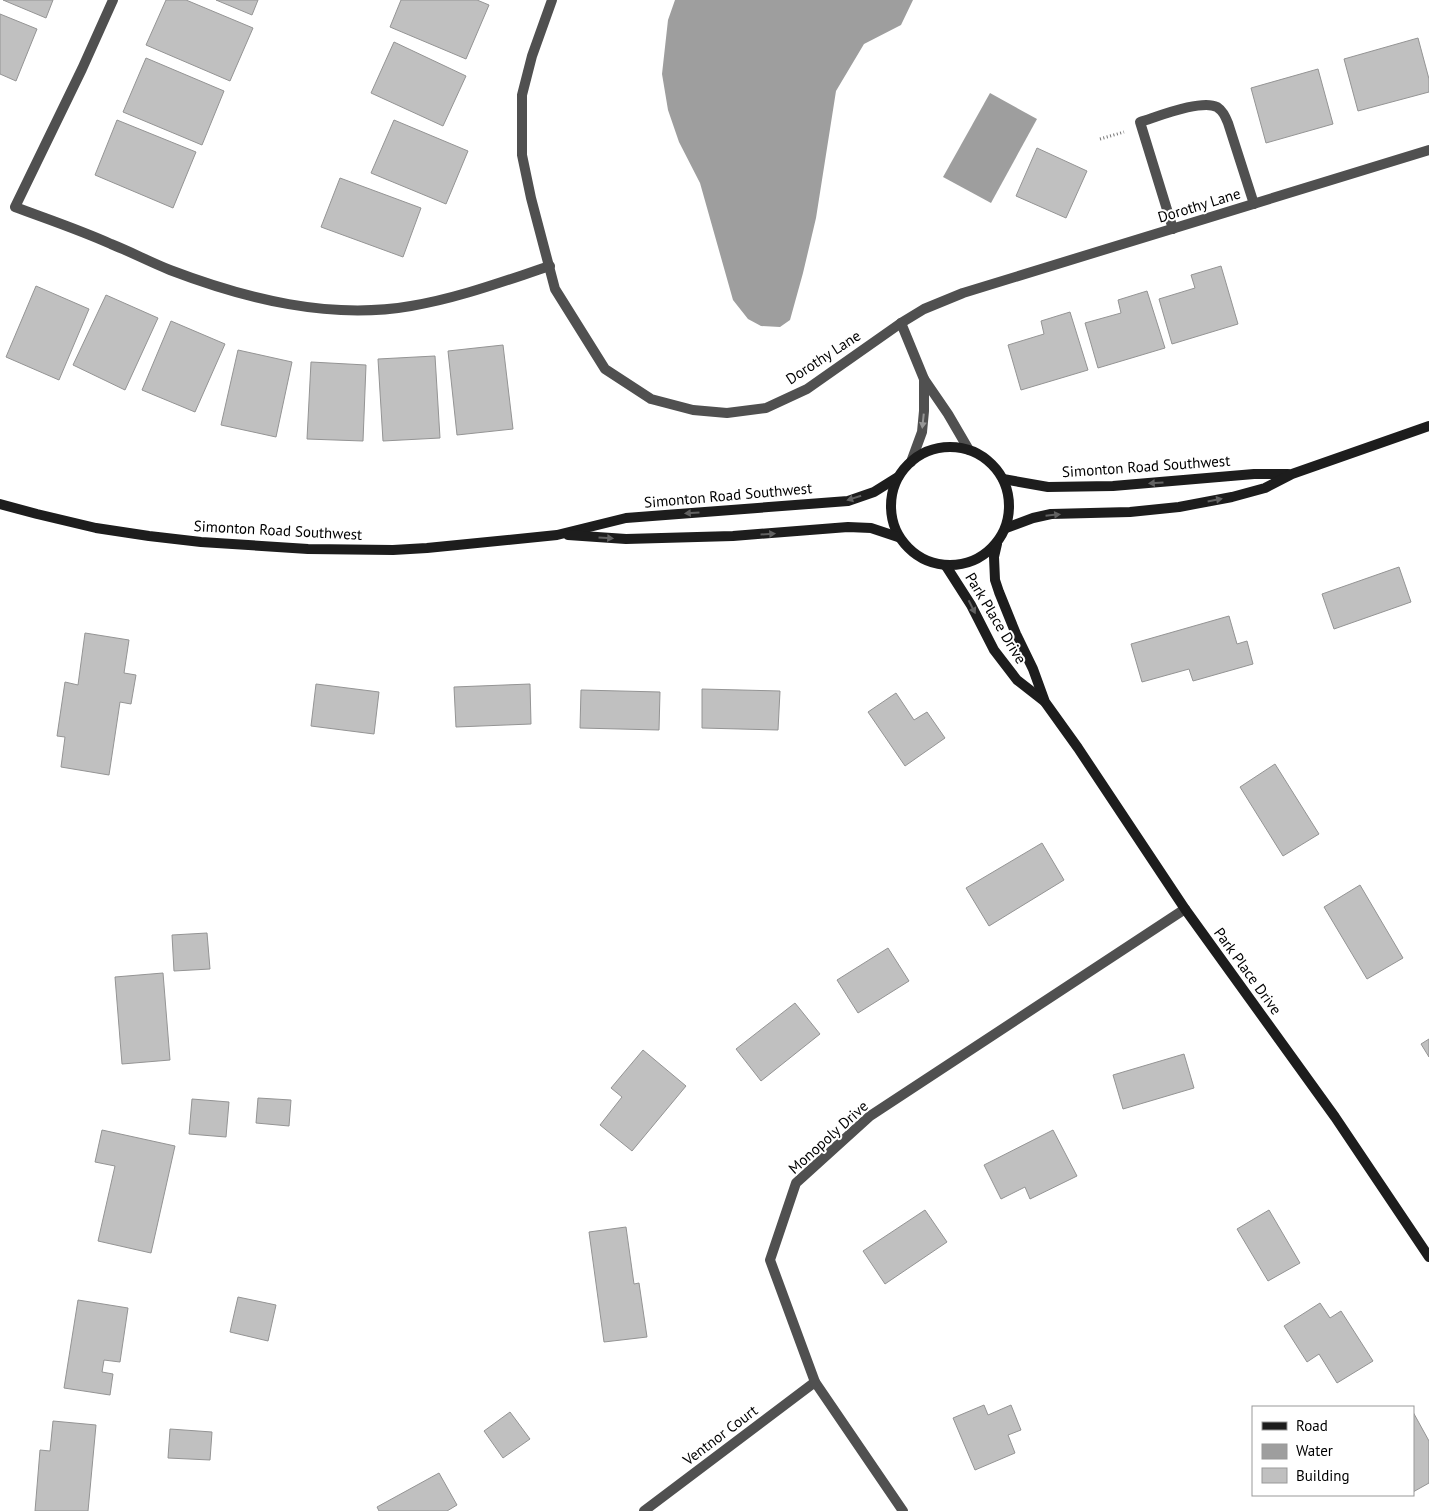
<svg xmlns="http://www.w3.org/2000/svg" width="1429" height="1511" viewBox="0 0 1429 1511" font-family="'PT Sans',sans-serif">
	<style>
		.water { fill: #9e9e9e }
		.building { fill: #c0c0c0; stroke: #949494 }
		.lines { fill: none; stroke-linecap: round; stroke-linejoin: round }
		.path { stroke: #727272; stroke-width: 3; stroke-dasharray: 1 2.5; stroke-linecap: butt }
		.lane { stroke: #505050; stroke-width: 10 }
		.street { stroke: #505050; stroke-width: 10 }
		.secondary { stroke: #1d1d1d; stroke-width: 10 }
		.oneway { fill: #969696 }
		.oneway2 { fill: #616161 }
		.labels { text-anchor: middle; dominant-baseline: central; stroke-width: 4; stroke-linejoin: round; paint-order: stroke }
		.street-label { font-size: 15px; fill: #000; stroke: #fff }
	</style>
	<rect width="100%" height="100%" fill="#fff"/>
	<!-- water -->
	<g class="water">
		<path d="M 675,0 L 913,0 L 901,25 L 864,44 L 836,91 L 816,218 L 803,273 L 790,320 L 780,327 L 761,326 L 748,319 L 733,300 L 700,183 L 679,142 L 668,110 L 662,74 L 668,20 Z"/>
		<path d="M 990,93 L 1037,119 L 991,203 L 943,177 Z"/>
	</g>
	<!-- building -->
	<g class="building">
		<path d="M 3,0 L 53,0 L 46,18 Z"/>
		<path d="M 166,0 L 186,0 L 253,28 L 230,81 L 146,45 Z"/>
		<path d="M 216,0 L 258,0 L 252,15 Z"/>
		<path d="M 401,0 L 477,0 L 489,5 L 466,59 L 390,27 Z"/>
		<path d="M 0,14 L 37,29 L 16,81 L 0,74 Z"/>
		<path d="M 1418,38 L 1429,79 L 1429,92 L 1358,111 L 1344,59 Z"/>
		<path d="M 394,42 L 466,76 L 443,126 L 371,93 Z"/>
		<path d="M 146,58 L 224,91 L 202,145 L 123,112 Z"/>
		<path d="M 1318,69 L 1333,124 L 1266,143 L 1251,88 Z"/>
		<path d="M 117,120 L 196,152 L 173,208 L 95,175 Z"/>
		<path d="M 394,120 L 468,151 L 446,204 L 371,173 Z"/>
		<path d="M 1037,148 L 1087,171 L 1066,218 L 1016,196 Z"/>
		<path d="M 340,178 L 421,208 L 403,257 L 321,227 Z"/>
		<path d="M 1221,266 L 1238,324 L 1172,344 L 1159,299 L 1195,288 L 1191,275 Z"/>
		<path d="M 36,286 L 89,309 L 59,380 L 6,357 Z"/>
		<path d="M 1147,291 L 1165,348 L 1098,368 L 1085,323 L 1121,313 L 1118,300 Z"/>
		<path d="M 106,295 L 158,318 L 125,390 L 73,365 Z"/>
		<path d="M 1070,312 L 1088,370 L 1021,390 L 1008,345 L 1044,334 L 1041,321 Z"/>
		<path d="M 171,321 L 225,344 L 195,412 L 142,390 Z"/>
		<path d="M 503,345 L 513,429 L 457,435 L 448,351 Z"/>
		<path d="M 238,350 L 292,362 L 276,437 L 221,425 Z"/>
		<path d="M 435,356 L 440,438 L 383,441 L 378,359 Z"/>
		<path d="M 311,362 L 366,365 L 363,441 L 307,439 Z"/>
		<path d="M 1399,567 L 1411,602 L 1334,629 L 1322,594 Z"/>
		<path d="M 1229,616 L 1237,644 L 1247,641 L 1253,664 L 1193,681 L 1189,669 L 1142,682 L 1131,644 Z"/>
		<path d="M 85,633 L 129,640 L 124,673 L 136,675 L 131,704 L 120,702 L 109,775 L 61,767 L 65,737 L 57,736 L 65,682 L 78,685 Z"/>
		<path d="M 316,684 L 379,692 L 374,734 L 311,726 Z"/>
		<path d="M 530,684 L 531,724 L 456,727 L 454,687 Z"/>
		<path d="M 702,689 L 780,691 L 778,730 L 702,728 Z"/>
		<path d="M 581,690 L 660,692 L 659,730 L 580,728 Z"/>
		<path d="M 896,693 L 914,720 L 927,712 L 945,738 L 905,766 L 868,712 Z"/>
		<path d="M 1275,764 L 1319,834 L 1283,856 L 1240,787 Z"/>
		<path d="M 1042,843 L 1064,880 L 989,926 L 966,888 Z"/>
		<path d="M 1360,885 L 1403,958 L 1367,979 L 1324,907 Z"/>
		<path d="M 207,933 L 210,969 L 174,971 L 172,935 Z"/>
		<path d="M 888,948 L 909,981 L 858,1013 L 837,980 Z"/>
		<path d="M 163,973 L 170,1060 L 122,1064 L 115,977 Z"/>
		<path d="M 795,1003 L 820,1034 L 761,1081 L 736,1049 Z"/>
		<path d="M 1429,1039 L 1429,1057 L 1421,1044 Z"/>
		<path d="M 643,1050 L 686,1086 L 632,1151 L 600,1125 L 622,1097 L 611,1088 Z"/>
		<path d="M 1184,1054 L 1194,1088 L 1123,1109 L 1113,1075 Z"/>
		<path d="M 258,1098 L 291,1100 L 289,1126 L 256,1123 Z"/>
		<path d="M 192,1099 L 229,1102 L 226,1137 L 189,1134 Z"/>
		<path d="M 102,1130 L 175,1146 L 151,1253 L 98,1241 L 115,1166 L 95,1162 Z"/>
		<path d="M 1053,1130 L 1077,1176 L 1030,1199 L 1025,1187 L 1001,1199 L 984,1165 Z"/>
		<path d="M 925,1210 L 947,1242 L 885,1284 L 863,1251 Z"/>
		<path d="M 1269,1210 L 1300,1263 L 1268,1281 L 1237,1229 Z"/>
		<path d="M 626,1227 L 634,1284 L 639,1283 L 647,1337 L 604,1342 L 589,1232 Z"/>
		<path d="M 238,1297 L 276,1305 L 268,1341 L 230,1332 Z"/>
		<path d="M 78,1300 L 128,1308 L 120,1362 L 104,1360 L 102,1372 L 113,1374 L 110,1395 L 64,1388 Z"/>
		<path d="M 1320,1303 L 1330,1318 L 1341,1311 L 1373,1361 L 1337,1383 L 1319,1354 L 1307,1362 L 1284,1326 Z"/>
		<path d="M 984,1405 L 988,1415 L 1011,1405 L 1021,1430 L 1008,1435 L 1015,1453 L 975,1470 L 953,1418 Z"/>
		<path d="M 510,1412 L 530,1439 L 503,1458 L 484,1431 Z"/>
		<path d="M 1413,1412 L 1429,1441 L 1429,1483 L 1413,1492 Z"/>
		<path d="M 53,1421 L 96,1425 L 88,1511 L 35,1511 L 40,1450 L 50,1451 Z"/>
		<path d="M 170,1429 L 212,1432 L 210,1460 L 168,1458 Z"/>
		<path d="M 439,1473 L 457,1505 L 447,1511 L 379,1511 L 377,1507 Z"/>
	</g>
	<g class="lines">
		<!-- path -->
		<path class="path" d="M 1100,139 L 1124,132"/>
		<!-- lane -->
		<path class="lane" d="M 1173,229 L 1140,122 C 1157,117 1201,99 1217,107 C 1223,111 1225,116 1228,123 L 1254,204"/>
		<!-- street -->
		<g class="street">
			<path d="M 113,0 L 82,69 L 15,207 C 47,219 80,230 111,244 C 131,252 150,262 170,270 C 246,299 330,320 411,306 C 459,298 504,281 550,266"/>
			<path d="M 552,0 L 532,56 L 522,95 L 522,155 L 531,198 L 555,289 L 605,369 L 651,399 L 693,410 L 727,413 L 766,408 L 807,389 L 901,323 L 924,309 L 963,293 L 1429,150"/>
			<path d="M 901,323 L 924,379 L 948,414 L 969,450"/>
			<path d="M 911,462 L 922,432 L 924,411 L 924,379"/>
			<path d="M 644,1511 L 815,1382"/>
			<path d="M 903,1511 L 815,1382 L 770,1260 L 796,1183 L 870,1116 L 1185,909"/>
		</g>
		<!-- secondary -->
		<g class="secondary">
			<circle cx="950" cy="506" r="59"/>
			<path d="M 1003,479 L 1048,487 L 1113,486 L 1254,474 L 1288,474"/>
			<path d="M 0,504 L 37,514 L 96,528 L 149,536 L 201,542 L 308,549 L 393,550 L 427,548 L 557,535 L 626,518 L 848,501 L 874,492 L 898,477"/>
			<path d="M 1006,528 L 1033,518 L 1051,514 L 1130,512 L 1179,507 L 1232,497 L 1265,488 L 1292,474 L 1429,426"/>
			<path d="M 568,535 L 626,539 L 733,536 L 848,527 L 871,528 L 898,537"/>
			<path d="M 997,544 L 994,557 L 995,580 L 999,592 L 1016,634 L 1033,669 L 1045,702 L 1078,748 L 1185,909 L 1335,1117 L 1429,1257"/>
			<path d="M 946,566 L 971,605 L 994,650 L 1017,680 L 1044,701"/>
		</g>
	</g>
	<!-- one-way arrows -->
	<defs><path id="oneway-solid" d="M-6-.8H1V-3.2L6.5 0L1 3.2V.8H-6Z" transform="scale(1.25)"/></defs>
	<use class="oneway" href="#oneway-solid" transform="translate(923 421) rotate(96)"/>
	<g class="oneway2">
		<use href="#oneway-solid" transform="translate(1156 483) rotate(176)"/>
		<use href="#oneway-solid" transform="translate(854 498) rotate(163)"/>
		<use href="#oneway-solid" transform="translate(1215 500) rotate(-11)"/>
		<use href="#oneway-solid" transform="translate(692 513) rotate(176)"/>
		<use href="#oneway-solid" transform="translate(1053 515) rotate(-6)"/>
		<use href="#oneway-solid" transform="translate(768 534) rotate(-4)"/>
		<use href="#oneway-solid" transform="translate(606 538) rotate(4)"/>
		<use href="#oneway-solid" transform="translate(972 607) rotate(63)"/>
	</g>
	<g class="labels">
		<!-- street labels -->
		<g class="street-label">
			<text transform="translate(1199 205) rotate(-17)">Dorothy Lane</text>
			<text transform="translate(823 357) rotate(-33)">Dorothy Lane</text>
			<text transform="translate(1146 466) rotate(-4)">Simonton Road Southwest</text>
			<text transform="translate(728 495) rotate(-5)">Simonton Road Southwest</text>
			<text transform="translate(278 530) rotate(3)">Simonton Road Southwest</text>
			<text transform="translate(996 618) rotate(59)">Park Place Drive</text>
			<text transform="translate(1248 971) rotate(54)">Park Place Drive</text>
			<text transform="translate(828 1137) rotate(-42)">Monopoly Drive</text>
			<text transform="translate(720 1435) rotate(-37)">Ventnor Court</text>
		</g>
	</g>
	<!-- legend -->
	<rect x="1252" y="1406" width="162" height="90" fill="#ffffff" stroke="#999999"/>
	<rect x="1262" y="1422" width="25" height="8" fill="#1d1d1d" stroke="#999999"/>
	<text x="1296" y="1431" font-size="15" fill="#000000">Road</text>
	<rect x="1262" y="1444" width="25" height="15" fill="#9e9e9e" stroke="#999999"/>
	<text x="1296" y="1456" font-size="15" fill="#000000">Water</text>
	<rect x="1262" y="1468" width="25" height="15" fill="#c0c0c0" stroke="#999999"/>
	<text x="1296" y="1481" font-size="15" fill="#000000">Building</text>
</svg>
